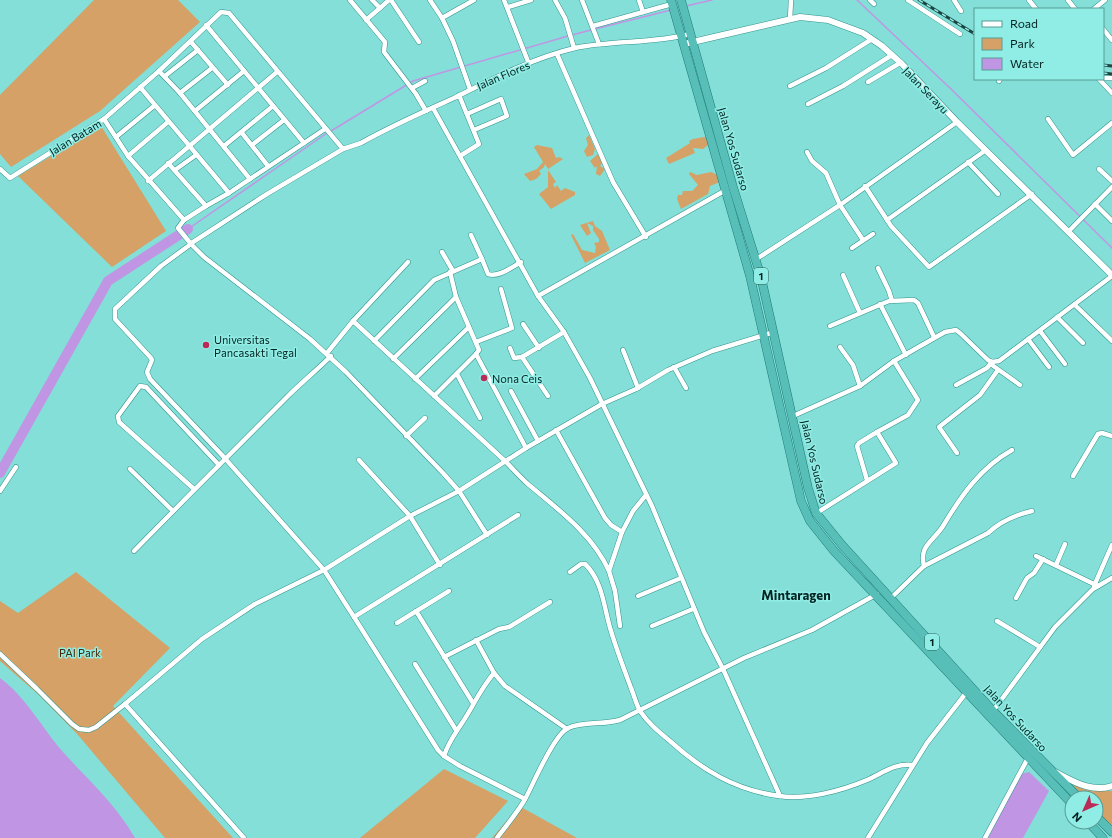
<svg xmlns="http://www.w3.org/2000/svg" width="1112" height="838" viewBox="0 0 1112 838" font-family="Commissioner,sans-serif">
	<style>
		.green { fill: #d6a166 }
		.water { fill: #c096e4 }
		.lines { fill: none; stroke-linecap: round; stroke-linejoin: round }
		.stream { stroke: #c096e4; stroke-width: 1.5 }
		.river { stroke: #c096e4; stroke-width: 10 }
		.minor-casing { stroke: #32948d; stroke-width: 5.5 }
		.tertiary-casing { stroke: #32948d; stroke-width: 7 }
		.trunk-casing { stroke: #1f7d77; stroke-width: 9 }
		.minor { stroke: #fff; stroke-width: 4.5 }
		.tertiary { stroke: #fff; stroke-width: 6 }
		.trunk { stroke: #58beb8; stroke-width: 8 }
		.rail-casing { stroke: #1b4642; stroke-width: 3 }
		.rail { stroke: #90ede5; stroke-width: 1.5; stroke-dasharray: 4.5; stroke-linecap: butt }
		.poi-dot { fill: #ba2a56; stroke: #90ede5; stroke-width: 1.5 }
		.labels { text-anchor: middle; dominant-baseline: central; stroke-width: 3; stroke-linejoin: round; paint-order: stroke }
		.shield { fill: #90ede5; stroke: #2e605c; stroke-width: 1 }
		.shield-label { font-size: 10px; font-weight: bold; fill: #042321 }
		.street-label { font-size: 11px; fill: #042321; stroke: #90ede5 }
		.poi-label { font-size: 11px; fill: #042321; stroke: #90ede5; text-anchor: start }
		.park-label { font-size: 11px; fill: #412807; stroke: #90ede5 }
		.quarter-label { font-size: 13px; font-weight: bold; fill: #042321; stroke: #90ede5 }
	</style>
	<rect width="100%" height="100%" fill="#83dfd7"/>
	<!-- green -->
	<g class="green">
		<path d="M 94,0 L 178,0 L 200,22 L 100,111 L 11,167 L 0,154 L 0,95 Z"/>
		<path d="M 101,126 L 166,231 L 112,267 L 18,176 Z"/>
		<path d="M 589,135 L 595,149 L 593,155 L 587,157 L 584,151 L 588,145 L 586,138 Z"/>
		<path d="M 710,136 L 712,142 L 703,149 L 693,148 L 695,153 L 669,164 L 666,158 L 690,143 L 689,141 L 693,139 Z"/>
		<path d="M 537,145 L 552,148 L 556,158 L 559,157 L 563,159 L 548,169 L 545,164 L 544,167 L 539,171 L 541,174 L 536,179 L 530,181 L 524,174 L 537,169 L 543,162 L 534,147 Z"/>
		<path d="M 598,154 L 602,163 L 600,166 L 605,169 L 600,176 L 596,174 L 597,166 L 595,168 L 590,161 Z"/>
		<path d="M 548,170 L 556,182 L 553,184 L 555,188 L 557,185 L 561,191 L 565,188 L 575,192 L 575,195 L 551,209 L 539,194 L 548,187 Z"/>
		<path d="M 690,172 L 697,175 L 711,172 L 720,176 L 720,182 L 710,186 L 708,194 L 681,209 L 677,199 L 678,195 L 682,195 L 683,191 L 692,191 L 698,185 L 689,174 Z"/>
		<path d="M 593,221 L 595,226 L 602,231 L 610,250 L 585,263 L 571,235 L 573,234 L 582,250 L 595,253 L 596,247 L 594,243 L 599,242 L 599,239 L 593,230 L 593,226 L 587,223 L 591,233 L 587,236 L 580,225 Z"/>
		<path d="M 76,572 L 170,648 L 113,706 L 233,838 L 165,838 L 78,735 L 40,696 L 0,661 L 0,601 L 18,613 Z"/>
		<path d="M 444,769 L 508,801 L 475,838 L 360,838 Z"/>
		<path d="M 1072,784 L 1087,790 L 1112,791 L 1112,827 L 1096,810 L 1096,798 L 1085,798 Z"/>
		<path d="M 519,806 L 577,838 L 492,838 Z"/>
	</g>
	<!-- water -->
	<g class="water">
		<path d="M 0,678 C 26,697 42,728 63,752 C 88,780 116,804 135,838 L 0,838 Z"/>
		<path d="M 1029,772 L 1049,791 L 1023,838 L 987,838 L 1021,774 Z"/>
	</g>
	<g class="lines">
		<!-- stream -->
		<g class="stream">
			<path d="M 857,0 L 951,89 L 1112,248"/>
			<path d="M 686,6 L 712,0"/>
			<path d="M 595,29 L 671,10"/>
			<path d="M 572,35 L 591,30"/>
			<path d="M 331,131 L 413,81 L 568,36"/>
			<path d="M 188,229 L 327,133"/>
		</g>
		<!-- river -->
		<path class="river" d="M 0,473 L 108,281 L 188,229"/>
		<!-- minor casing -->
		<g class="minor-casing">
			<g id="minor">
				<path d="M 350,0 L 385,42 L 384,52 L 416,94 L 426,111"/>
				<path d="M 372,0 L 380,8 L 389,0"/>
				<path d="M 391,0 L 419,42"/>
				<path d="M 430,0 L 442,18 L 453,41 L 470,89"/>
				<path d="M 504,0 L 529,64"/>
				<path d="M 555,0 L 565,18 L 574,48"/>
				<path d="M 582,0 L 599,44"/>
				<path d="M 639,0 L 643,12"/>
				<path d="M 870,0 L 874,4"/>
				<path d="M 908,0 L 960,34"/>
				<path d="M 954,0 L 961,11"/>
				<path d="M 1029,0 L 1036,9"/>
				<path d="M 1068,0 L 1075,9"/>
				<path d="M 508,7 L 531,0"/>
				<path d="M 1094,9 L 1105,0"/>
				<path d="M 442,18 L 474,0"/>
				<path d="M 790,19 L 791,0"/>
				<path d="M 366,20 L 380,8"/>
				<path d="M 206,25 L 304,143"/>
				<path d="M 593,26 L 672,4"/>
				<path d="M 1103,29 L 1112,40"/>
				<path d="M 191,42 L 228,85"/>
				<path d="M 557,54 L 613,182 L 646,237"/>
				<path d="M 159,71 L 180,93 L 250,179"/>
				<path d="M 165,76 L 198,50"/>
				<path d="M 1103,78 L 1112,78"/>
				<path d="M 1099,79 L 1112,93"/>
				<path d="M 999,81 L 1000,79"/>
				<path d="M 868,82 L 900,63"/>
				<path d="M 790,86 L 826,68 L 872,39"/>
				<path d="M 140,87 L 229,193"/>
				<path d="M 412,88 L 425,81"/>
				<path d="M 180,93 L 212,68"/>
				<path d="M 459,95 L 479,144 L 460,156"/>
				<path d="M 808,104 L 843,86 L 892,55"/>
				<path d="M 433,108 L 538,296 L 564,332 L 590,378 L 652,506 L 704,632 L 723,669 L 780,796"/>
				<path d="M 195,111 L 244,71"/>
				<path d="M 467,114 L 501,99 L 507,116 L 474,130"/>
				<path d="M 104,119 L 159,71 L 221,12 L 229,13 L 343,149 L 361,143 C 391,126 423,112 454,98 C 492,79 533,58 575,48 C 613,40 652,44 690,34"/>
				<path d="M 1048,119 L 1073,155 L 1112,123"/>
				<path d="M 325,129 L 229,193 L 206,206 L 184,220 L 178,228 L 191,244 L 204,257 L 310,339 L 346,372 L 443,473 L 459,491 L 487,535"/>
				<path d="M 242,133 L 268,166"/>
				<path d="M 116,137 L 154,106"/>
				<path d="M 252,145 L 284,120"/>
				<path d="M 224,146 L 273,106"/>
				<path d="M 807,152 L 812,161 L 826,173 L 840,205 L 863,240"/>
				<path d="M 128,156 L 168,122"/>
				<path d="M 968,162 L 998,194"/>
				<path d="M 168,163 L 206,206"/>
				<path d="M 0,169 L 10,178 L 104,119 L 128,156 L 184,220"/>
				<path d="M 1099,169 L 1112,181"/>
				<path d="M 175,170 L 196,155"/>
				<path d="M 148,181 L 277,72"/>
				<path d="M 865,186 L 891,226 L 929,267 L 1032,194"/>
				<path d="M 1095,204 L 1112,221"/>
				<path d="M 887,220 L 986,150"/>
				<path d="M 1069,231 L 1112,187"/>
				<path d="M 471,235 L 482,259"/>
				<path d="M 190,244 L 267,194 L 343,149"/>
				<path d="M 191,244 L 161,266 L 115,309 L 115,319 L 151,358 L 152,360 L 147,372 L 150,379 L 222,455 L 324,570 L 354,617 L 518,515"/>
				<path d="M 852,248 L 873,234"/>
				<path d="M 442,252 L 453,271"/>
				<path d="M 755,260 L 840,205 L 957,122"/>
				<path d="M 878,268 L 889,291 L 892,301"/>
				<path d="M 450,272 L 456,297 L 479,350 L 476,354 L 526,448"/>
				<path d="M 843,275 L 860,313"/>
				<path d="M 538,296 L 726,190"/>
				<path d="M 880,304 L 906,355"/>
				<path d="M 1075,305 L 1112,341"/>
				<path d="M 1057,317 L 1083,343"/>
				<path d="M 353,321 L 505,461 C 513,469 521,478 529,485 C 559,510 593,535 609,571 L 622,532 L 633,511 L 646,495"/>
				<path d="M 523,324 L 539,348"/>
				<path d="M 830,326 L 889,301 L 914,300 L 918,303 L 934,337"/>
				<path d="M 1040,331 L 1065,364"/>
				<path d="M 1028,339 L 1049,367"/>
				<path d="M 374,341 L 434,280 L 482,259 L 488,274 C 498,278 512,267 521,262"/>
				<path d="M 476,342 L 512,328 L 501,289"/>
				<path d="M 840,347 L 853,365 L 860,386"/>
				<path d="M 510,348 L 514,358 L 522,357 L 548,396"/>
				<path d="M 623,350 L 638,388"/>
				<path d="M 327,353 L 353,321 L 408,262"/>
				<path d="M 522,357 L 564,332"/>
				<path d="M 393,359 L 456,297"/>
				<path d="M 992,365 L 1020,385"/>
				<path d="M 674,367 L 686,388"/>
				<path d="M 457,374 L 480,418"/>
				<path d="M 415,379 L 469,327"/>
				<path d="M 956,385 L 987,368 L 992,362"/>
				<path d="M 511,391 L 538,441"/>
				<path d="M 434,396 L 476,354"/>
				<path d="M 793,416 L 860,386 L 894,361 L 945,332 L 956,330 L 960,333 L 988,360 L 992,362 L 999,361 L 1112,276"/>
				<path d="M 556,430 L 605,518 L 611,525 L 622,532"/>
				<path d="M 406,436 L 425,418"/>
				<path d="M 957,453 L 939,427 L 980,395 L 998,370"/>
				<path d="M 359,460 L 410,516 L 440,565"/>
				<path d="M 130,469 L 173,511"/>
				<path d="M 1073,476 L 1098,434 L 1102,433 L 1112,436"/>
				<path d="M 867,480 L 857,446 L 859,443 L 877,432"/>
				<path d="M 194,489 L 119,422 L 118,416 L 140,386 L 146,387 L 219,465"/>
				<path d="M 0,491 L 16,467"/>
				<path d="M 815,514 L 896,463 L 877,432 L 908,415 L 918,400 L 894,361"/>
				<path d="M 134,551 C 185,499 237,447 288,396 C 302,382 317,370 331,356"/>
				<path d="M 1036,556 L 1098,586"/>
				<path d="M 1056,565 L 1065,544"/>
				<path d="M 924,566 C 919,545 933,542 943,526 C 961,496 980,468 1012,450"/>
				<path d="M 609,571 L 615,591 L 620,626"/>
				<path d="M 570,572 L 581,564 L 585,564 C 603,581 604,609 611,631 C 617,651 624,669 631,688 C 634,695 636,704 640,711 C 648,723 659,732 670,741 C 702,770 735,790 779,796 C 807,800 841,791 867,780 C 883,773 895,763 912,765"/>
				<path d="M 1094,586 L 1112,545"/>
				<path d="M 638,596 L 681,578"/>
				<path d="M 891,598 L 924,566 L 988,533 C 1001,521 1015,515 1032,511"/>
				<path d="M 1016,598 L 1027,578 L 1034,573 L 1043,559"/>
				<path d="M 416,611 L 473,703"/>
				<path d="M 354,617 L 438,750 L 444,756 C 448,743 455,734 462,723 C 474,705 479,691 494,673"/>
				<path d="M 997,621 L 1040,647"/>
				<path d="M 397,623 L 449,591"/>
				<path d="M 652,626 L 693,609"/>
				<path d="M 476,640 L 494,673 L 505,686 L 567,729"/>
				<path d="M 0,654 L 37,689 L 72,724 L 79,729 L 89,730 L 96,727 L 125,704"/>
				<path d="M 444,657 L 499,629 L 509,627 L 550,602"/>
				<path d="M 415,664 L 456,730"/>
				<path d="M 993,711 L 1055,627 L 1093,589 L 1112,578"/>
				<path d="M 444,756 L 460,766 L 525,799"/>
				<path d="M 244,838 L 125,704 L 202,639 L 255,604 L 324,570 L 410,516 L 459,491 L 526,448 L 602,404 L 636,389 L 668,370 L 712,351 L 774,332"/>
				<path d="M 497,838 C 506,826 516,814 524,801 C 533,785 553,736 568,728 C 584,721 603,725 620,720 L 744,658 L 812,630 L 877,594"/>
				<path d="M 868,838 L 927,743 L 966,693"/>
				<path d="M 985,838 L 1028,758"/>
			</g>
		</g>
		<!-- tertiary casing -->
		<g class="tertiary-casing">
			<g id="tertiary">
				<path d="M 684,44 L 800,17 L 828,20 L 863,33 L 882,46 L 902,64 L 957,122 L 1112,275"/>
				<path d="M 1055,772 C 1073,781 1091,793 1112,786"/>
			</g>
		</g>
		<!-- trunk casing -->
		<g class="trunk-casing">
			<g id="trunk">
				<path d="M 671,0 L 750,276 L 801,501 L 810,521 L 834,551 L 1072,804"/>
				<path d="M 681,0 L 733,187 L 761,277 L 808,488 L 816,513 L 842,545 L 993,711 L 1079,798"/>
				<path d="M 1096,816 L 1112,832"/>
				<path d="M 1088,822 L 1103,838"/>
			</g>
		</g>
		<!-- minor -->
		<use href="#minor" class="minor"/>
		<!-- tertiary -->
		<use href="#tertiary" class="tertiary"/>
		<!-- trunk -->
		<use href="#trunk" class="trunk"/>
		<!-- rail casing -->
		<g class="rail-casing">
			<g id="rail">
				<path d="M 919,0 L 975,34"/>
				<path d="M 1103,65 L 1112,66"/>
				<path d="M 1103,73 L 1112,74"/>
			</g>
		</g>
		<!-- rail -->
		<use href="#rail" class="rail"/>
	</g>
	<!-- markers -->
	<g class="poi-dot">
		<circle cx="206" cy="345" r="4"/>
		<circle cx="484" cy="378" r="4"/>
	</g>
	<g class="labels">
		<!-- shield labels -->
		<g class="shield">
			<rect x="754" y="268" width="14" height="16" rx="3"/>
			<rect x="925" y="634" width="14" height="16" rx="3"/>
		</g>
		<g class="shield-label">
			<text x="761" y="276">1</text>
			<text x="932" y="642">1</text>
		</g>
		<!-- street labels -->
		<g class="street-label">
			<text transform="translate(503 75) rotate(-23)">Jalan Flores</text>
			<text transform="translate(926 90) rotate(46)">Jalan Serayu</text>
			<text transform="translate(75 137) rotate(-31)">Jalan Batam</text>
			<text transform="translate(734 149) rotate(74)">Jalan Yos Sudarso</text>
			<text transform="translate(815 462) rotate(77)">Jalan Yos Sudarso</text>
			<text transform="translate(1016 718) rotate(47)">Jalan Yos Sudarso</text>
		</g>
		<!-- poi labels -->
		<g class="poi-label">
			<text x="214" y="339">Universitas<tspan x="214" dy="13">Pancasakti Tegal</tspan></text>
			<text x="492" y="378">Nona Ceis</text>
		</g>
		<!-- park labels -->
		<g class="park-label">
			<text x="80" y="652">PAI Park</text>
		</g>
		<!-- quarter labels -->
		<g class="quarter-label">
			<text x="796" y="595">Mintaragen</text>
		</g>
	</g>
	<!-- legend -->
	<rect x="974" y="8" width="130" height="72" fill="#90ede5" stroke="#589c97"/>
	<rect x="982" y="21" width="20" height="6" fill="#ffffff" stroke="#589c97"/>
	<text x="1010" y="28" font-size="12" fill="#042321">Road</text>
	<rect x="982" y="38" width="20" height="12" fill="#d6a166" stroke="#589c97"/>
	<text x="1010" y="48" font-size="12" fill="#042321">Park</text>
	<rect x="982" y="58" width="20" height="12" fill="#c096e4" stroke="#589c97"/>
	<text x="1010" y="68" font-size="12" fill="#042321">Water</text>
	<!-- north arrow -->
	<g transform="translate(1084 810) rotate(225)"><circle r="19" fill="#90ede5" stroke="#589c97"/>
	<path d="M0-3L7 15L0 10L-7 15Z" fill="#ba2a56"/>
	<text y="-6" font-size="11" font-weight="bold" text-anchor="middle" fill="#042321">N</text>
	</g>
</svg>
